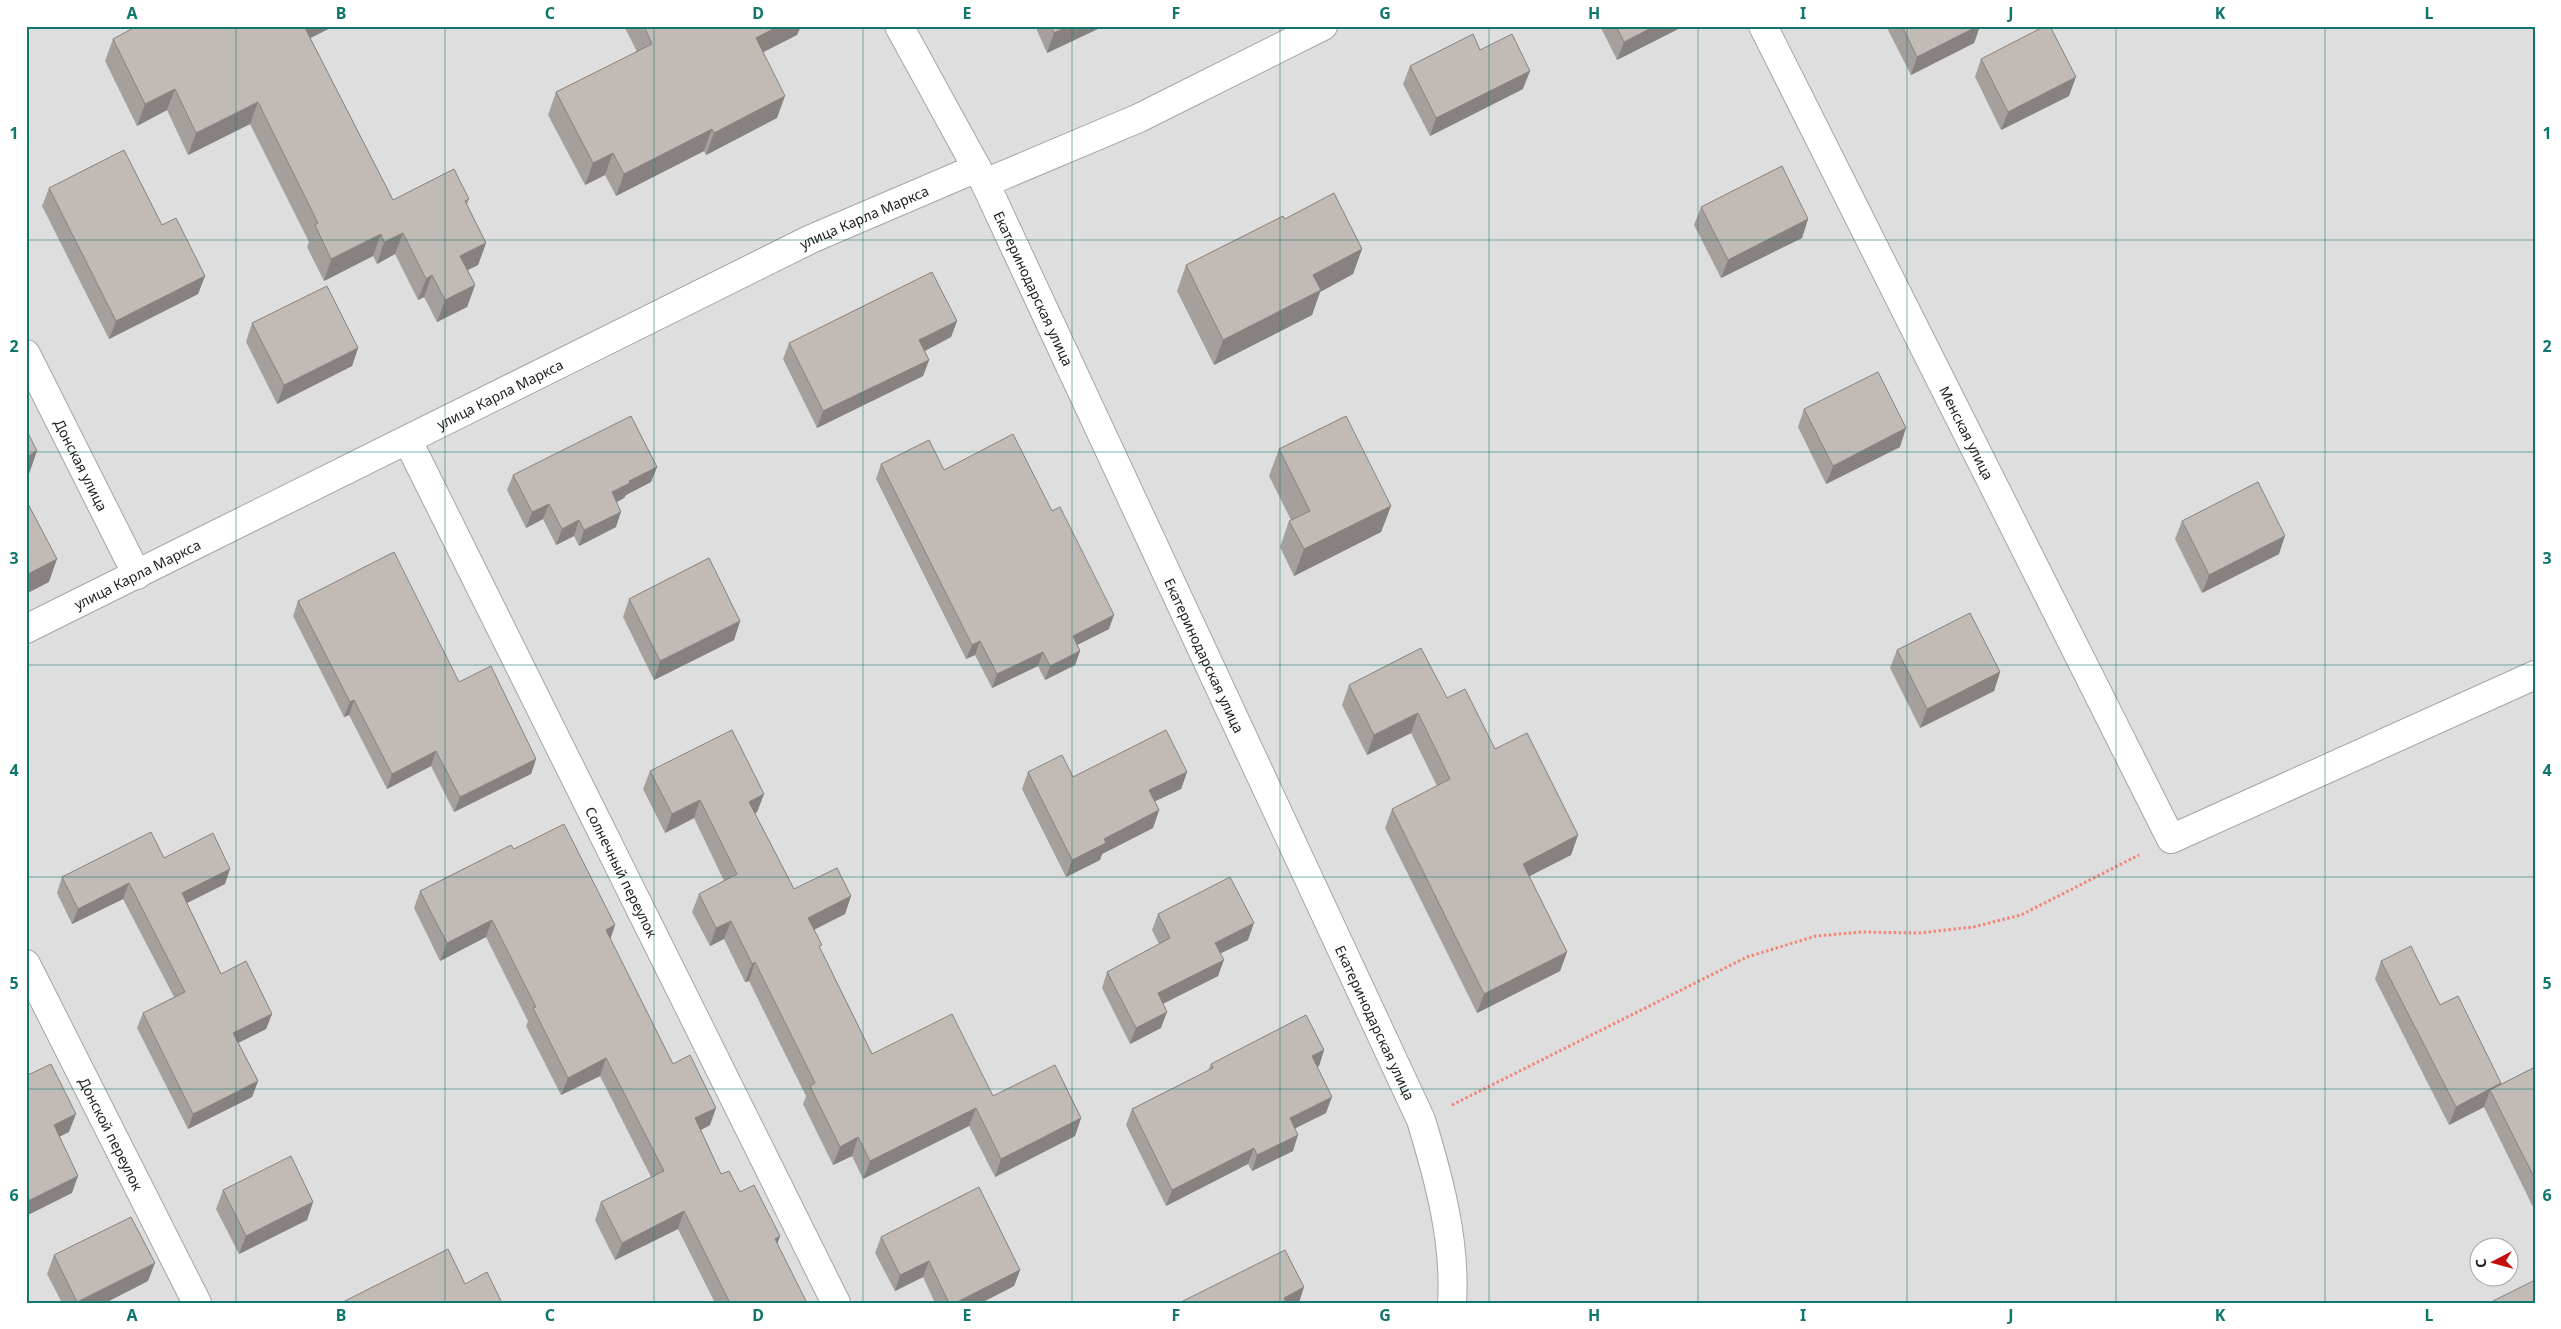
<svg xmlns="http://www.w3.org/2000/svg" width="2561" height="1329" viewBox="0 0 2561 1329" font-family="'Noto Sans',sans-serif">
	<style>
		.residential { fill: #dfdede; fill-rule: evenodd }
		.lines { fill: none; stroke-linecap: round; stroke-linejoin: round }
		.minor-casing { stroke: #a5a5a5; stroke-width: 30 }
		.path { stroke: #f18679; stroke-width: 3; stroke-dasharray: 2.5 2.5; stroke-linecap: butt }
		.minor { stroke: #fff; stroke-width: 28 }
		.wall { fill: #a6a09c }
		.shaded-wall { fill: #87827f }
		.building { fill: #c1bab5; stroke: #87827f }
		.grid { fill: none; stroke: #0f766e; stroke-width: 1; stroke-opacity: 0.55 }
		.labels { text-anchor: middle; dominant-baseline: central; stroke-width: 4.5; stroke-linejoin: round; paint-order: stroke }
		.street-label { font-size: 14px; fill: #212121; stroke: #fff }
		.neatline { fill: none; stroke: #0f766e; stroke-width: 2 }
		.grid-label { font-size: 16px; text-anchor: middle; font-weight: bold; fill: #0f766e }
	</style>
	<rect width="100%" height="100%" fill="#f1eee8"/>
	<!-- residential -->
	<path class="residential" d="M 26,26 L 2535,26 L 2535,1303 L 26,1303 ZM 2478,1246 L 2508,1246 L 2508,1276 L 2478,1276 Z"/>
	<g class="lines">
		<!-- minor casing -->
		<g class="minor-casing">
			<g id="minor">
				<path id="s1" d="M 899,26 L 985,183 L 1421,1120 C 1439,1179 1456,1241 1452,1303"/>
				<path id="s2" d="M 1763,26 L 2171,839 L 2535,675"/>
				<path d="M 985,183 L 1139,118 L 1323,26"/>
				<path id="s3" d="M 26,354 L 137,575"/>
				<path id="s4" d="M 408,441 L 836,1303"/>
				<path id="s5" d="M 26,629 L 811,239 L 977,168"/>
				<path id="s6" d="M 26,964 L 197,1303"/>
			</g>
		</g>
		<!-- path -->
		<path class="path" d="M 1452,1105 L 1747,957 L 1816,936 L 1862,932 L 1919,933 L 1973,927 L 2021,915 L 2139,855"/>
		<!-- minor -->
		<use href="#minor" class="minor"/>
	</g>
	<!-- wall -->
	<g class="wall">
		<path d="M 137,26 L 334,26 L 310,38 L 393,200 L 469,199 L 467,205 L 486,243 L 478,265 L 468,270 L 475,285 L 467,307 L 437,322 L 424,297 L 418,300 L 395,254 L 377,264 L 373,256 L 324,281 L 307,247 L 309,242 L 250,124 L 188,155 L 167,110 L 137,126 L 105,61 L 113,39 Z"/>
		<path d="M 624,26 L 801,26 L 797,35 L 763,52 L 777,118 L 706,155 L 704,151 L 616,196 L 605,175 L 585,185 L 548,115 L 556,92 L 637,52 Z"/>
		<path d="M 1035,26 L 1104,26 L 1047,53 Z"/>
		<path d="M 1600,26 L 1684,26 L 1617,60 Z"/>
		<path d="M 1886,26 L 1980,26 L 1974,43 L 1911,75 Z"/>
		<path d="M 1480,50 L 1523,89 L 1430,136 L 1403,84 L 1410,66 Z"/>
		<path d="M 1981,59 L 2069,96 L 2001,130 L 1975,77 Z"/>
		<path d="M 49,188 L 162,225 L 205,276 L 198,294 L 109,339 L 42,206 Z"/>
		<path d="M 1701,207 L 1808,219 L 1802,238 L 1721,278 L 1694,225 Z"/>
		<path d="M 1285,219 L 1362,249 L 1353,274 L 1320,292 L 1312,315 L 1214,365 L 1177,291 L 1186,265 Z"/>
		<path d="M 957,321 L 951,337 L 925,351 L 929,360 L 923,376 L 817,428 L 783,359 L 789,343 Z"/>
		<path d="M 252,323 L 358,348 L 352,366 L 277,404 L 246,342 Z"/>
		<path d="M 1804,409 L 1900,447 L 1826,484 L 1798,427 Z"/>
		<path d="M 1279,449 L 1391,506 L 1381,532 L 1294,576 L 1280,547 L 1289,521 L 1291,520 L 1269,476 Z"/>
		<path d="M 881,464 L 1109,629 L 1077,645 L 1080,651 L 1075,665 L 1045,680 L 1038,666 L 992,688 L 975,655 L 966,659 L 876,479 Z"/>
		<path d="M 657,467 L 651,482 L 626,495 L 624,498 L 617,502 L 616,527 L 579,546 L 574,536 L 556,545 L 543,519 L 526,528 L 507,490 L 513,475 Z"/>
		<path d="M 2182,521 L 2279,554 L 2202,593 L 2175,539 Z"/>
		<path d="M 629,599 L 740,621 L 734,640 L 654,680 L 623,617 Z"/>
		<path d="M 298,601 L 459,682 L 536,759 L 531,774 L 454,812 L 431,766 L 387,789 L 349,715 L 344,717 L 293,616 Z"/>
		<path d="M 1897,650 L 2000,672 L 1994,691 L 1920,728 L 1890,668 Z"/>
		<path d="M 1349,685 L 1447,698 L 1578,835 L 1571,855 L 1529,876 L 1567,952 L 1560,971 L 1477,1013 L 1385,828 L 1392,809 L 1437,786 L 1411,733 L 1367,755 L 1342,705 Z"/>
		<path d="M 650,771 L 764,794 L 757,812 L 755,814 L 794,889 L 851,896 L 845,914 L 814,930 L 820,948 L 872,1054 L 993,1096 L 1081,1118 L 1075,1136 L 995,1177 L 969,1126 L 863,1179 L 852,1156 L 833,1165 L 803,1104 L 806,1096 L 749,981 L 745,982 L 724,939 L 710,946 L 692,912 L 699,894 L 724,881 L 694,818 L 665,833 L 643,789 Z"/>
		<path d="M 1028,772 L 1073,777 L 1187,772 L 1181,789 L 1155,801 L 1159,810 L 1153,828 L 1102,854 L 1100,860 L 1066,877 L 1022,789 Z"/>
		<path d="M 514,849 L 615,925 L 610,939 L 673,1064 L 710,1125 L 701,1130 L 721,1174 L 740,1192 L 780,1236 L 777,1243 L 807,1303 L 715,1303 L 678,1229 L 615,1260 L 595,1220 L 601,1202 L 651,1177 L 600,1076 L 561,1095 L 526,1026 L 528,1021 L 486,937 L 440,961 L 414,908 L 420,891 Z"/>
		<path d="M 164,858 L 225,884 L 187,903 L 221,974 L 272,1014 L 266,1029 L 238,1043 L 258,1081 L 252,1097 L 188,1129 L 137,1028 L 143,1013 L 174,997 L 123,899 L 72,924 L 57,893 L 62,877 Z"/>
		<path d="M 1158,914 L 1248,940 L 1221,953 L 1218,976 L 1163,1004 L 1161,1028 L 1130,1044 L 1102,988 L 1107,972 L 1159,944 L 1152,930 Z"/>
		<path d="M 2381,961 L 2440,1005 L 2501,1084 L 2535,1067 L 2535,1206 L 2533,1207 L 2484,1107 L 2449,1125 L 2375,979 Z"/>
		<path d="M 1324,1050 L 1319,1066 L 1317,1067 L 1326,1113 L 1295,1128 L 1293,1151 L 1252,1171 L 1248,1164 L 1166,1206 L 1126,1125 L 1132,1109 L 1208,1071 L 1211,1064 Z"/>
		<path d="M 223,1190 L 313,1202 L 307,1220 L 239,1254 L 216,1209 Z"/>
		<path d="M 881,1237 L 1020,1270 L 1014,1286 L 981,1303 L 935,1303 L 923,1277 L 895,1291 L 875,1253 Z"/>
		<path d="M 54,1255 L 148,1281 L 105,1303 L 62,1303 L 47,1274 Z"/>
	</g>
	<!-- shaded-wall -->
	<g class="shaded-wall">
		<path d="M 302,26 L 334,26 L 295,46 Z"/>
		<path d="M 779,26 L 801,26 L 797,35 L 748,60 L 756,38 Z"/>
		<path d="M 1068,26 L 1104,26 L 1047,53 L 1054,33 Z"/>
		<path d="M 1655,26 L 1684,26 L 1617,60 L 1624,42 Z"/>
		<path d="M 1978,26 L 1980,26 L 1974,43 L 1911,75 L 1917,57 Z"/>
		<path d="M 1530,71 L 1523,89 L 1430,136 L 1436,118 Z"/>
		<path d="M 2076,77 L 2069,96 L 2001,130 L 2008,112 Z"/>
		<path d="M 175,89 L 167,110 L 137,126 L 145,104 Z"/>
		<path d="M 785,96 L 777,118 L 706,155 L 714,133 Z"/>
		<path d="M 258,102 L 250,124 L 188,155 L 196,133 Z"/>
		<path d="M 712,129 L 704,151 L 616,196 L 624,174 Z"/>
		<path d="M 613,153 L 605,175 L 585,185 L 593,163 Z"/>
		<path d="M 1808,219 L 1802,238 L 1721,278 L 1728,260 Z"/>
		<path d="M 403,233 L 395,254 L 377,264 L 384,242 Z"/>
		<path d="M 381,234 L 373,256 L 324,281 L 331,259 Z"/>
		<path d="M 486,243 L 478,265 L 453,277 L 460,256 Z"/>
		<path d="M 1362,249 L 1353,274 L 1320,292 L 1312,315 L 1214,365 L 1223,340 L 1313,275 Z"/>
		<path d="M 432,275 L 424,297 L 418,300 L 426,279 Z"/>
		<path d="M 205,276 L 198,294 L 109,339 L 116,321 Z"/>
		<path d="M 475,285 L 467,307 L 437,322 L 445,300 Z"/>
		<path d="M 957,321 L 951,337 L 913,357 L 919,340 Z"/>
		<path d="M 358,348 L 352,366 L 277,404 L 284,385 Z"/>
		<path d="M 929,360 L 923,376 L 817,428 L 823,411 Z"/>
		<path d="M 1906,428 L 1900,447 L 1826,484 L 1833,466 Z"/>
		<path d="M 37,451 L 29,474 L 26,475 L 26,457 Z"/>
		<path d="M 657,467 L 651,482 L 626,495 L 624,498 L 606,508 L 612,492 L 629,481 Z"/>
		<path d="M 549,504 L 543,519 L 526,528 L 532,512 Z"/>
		<path d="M 1391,506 L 1381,532 L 1294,576 L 1304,549 Z"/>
		<path d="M 621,512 L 616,527 L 579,546 L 584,530 Z"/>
		<path d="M 579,520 L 574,536 L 556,545 L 562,529 Z"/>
		<path d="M 2285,536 L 2279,554 L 2202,593 L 2209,575 Z"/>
		<path d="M 57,559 L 49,582 L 26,594 L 26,575 Z"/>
		<path d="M 1114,615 L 1109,629 L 1067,650 L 1073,636 Z"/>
		<path d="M 740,621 L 734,640 L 654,680 L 660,661 Z"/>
		<path d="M 980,641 L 975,655 L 966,659 L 972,645 Z"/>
		<path d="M 1080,651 L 1075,665 L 1045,680 L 1050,666 Z"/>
		<path d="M 1043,652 L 1038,666 L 992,688 L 997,674 Z"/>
		<path d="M 2000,672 L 1994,691 L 1920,728 L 1927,709 Z"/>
		<path d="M 354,700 L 349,715 L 344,717 L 350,702 Z"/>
		<path d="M 1418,713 L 1411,733 L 1367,755 L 1374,735 Z"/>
		<path d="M 436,751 L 431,766 L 387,789 L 392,774 Z"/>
		<path d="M 536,759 L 531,774 L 454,812 L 460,797 Z"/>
		<path d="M 1187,772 L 1181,789 L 1143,807 L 1149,790 Z"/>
		<path d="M 764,794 L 757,812 L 742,820 L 749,802 Z"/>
		<path d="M 700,800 L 694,818 L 665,833 L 672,814 Z"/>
		<path d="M 1159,810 L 1153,828 L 1102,854 L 1100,860 L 1066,877 L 1072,860 L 1104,839 Z"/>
		<path d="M 1578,835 L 1571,855 L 1516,883 L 1523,864 Z"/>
		<path d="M 230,869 L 225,884 L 177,908 L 182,893 Z"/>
		<path d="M 129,883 L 123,899 L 72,924 L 78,909 Z"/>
		<path d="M 851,896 L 845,914 L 801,936 L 808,918 Z"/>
		<path d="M 492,920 L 486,937 L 440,961 L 447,943 Z"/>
		<path d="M 731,921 L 724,939 L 710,946 L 716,928 Z"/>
		<path d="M 1254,923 L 1248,940 L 1209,959 L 1215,943 Z"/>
		<path d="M 615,925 L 609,943 L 606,930 Z"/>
		<path d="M 1567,952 L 1560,971 L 1477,1013 L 1484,994 Z"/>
		<path d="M 1224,960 L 1218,976 L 1152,1009 L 1158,993 Z"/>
		<path d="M 755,962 L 749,981 L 745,982 L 752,964 Z"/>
		<path d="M 1167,1012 L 1161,1028 L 1130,1044 L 1136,1028 Z"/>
		<path d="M 272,1014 L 266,1029 L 228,1048 L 233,1033 Z"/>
		<path d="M 1324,1050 L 1319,1066 L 1306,1072 L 1312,1056 Z"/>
		<path d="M 606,1058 L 600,1076 L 561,1095 L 568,1078 Z"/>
		<path d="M 258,1081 L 252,1097 L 188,1129 L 193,1114 Z"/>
		<path d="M 2501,1083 L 2495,1100 L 2490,1090 L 2484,1107 L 2449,1125 L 2456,1107 Z"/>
		<path d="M 1332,1097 L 1326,1113 L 1284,1134 L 1290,1118 Z"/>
		<path d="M 716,1108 L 710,1125 L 689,1136 L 695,1118 Z"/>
		<path d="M 976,1108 L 969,1126 L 863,1179 L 870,1161 Z"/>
		<path d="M 76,1114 L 69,1132 L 47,1143 L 54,1125 Z"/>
		<path d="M 1081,1118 L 1075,1136 L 995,1177 L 1001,1159 Z"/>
		<path d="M 1298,1135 L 1293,1151 L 1252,1171 L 1257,1155 Z"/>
		<path d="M 858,1137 L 852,1156 L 833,1165 L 840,1147 Z"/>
		<path d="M 1254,1148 L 1248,1164 L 1166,1206 L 1172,1190 Z"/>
		<path d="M 78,1176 L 72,1193 L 26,1216 L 26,1202 Z"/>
		<path d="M 313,1202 L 307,1220 L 239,1254 L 246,1236 Z"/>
		<path d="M 684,1211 L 678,1229 L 615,1260 L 622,1243 Z"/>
		<path d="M 780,1236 L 774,1254 L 775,1239 Z"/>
		<path d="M 929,1261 L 923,1277 L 895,1291 L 900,1275 Z"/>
		<path d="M 155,1263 L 148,1281 L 105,1303 L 77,1303 L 77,1302 Z"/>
		<path d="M 1020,1270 L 1014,1286 L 981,1303 L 955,1303 Z"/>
		<path d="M 1304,1287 L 1299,1303 L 1282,1303 L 1284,1298 Z"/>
	</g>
	<!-- building -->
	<g class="building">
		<path d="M 137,26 L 304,26 L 393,200 L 454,169 L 469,199 L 465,201 L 486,243 L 460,256 L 475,285 L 445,300 L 432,275 L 426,279 L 403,233 L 384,242 L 381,234 L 331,259 L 315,225 L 318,223 L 258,102 L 196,133 L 175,89 L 145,104 L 113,39 Z"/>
		<path d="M 644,26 L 779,26 L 756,38 L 785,96 L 714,133 L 712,129 L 624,174 L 613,153 L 593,163 L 556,92 L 652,44 Z"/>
		<path d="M 1051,26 L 1068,26 L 1054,33 Z"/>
		<path d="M 1616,26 L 1655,26 L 1624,42 Z"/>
		<path d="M 1902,26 L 1978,26 L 1917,57 Z"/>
		<path d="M 2045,26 L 2050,26 L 2076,77 L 2008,112 L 1981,59 Z"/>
		<path d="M 1473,34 L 1480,50 L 1512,34 L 1530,71 L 1436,118 L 1410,66 Z"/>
		<path d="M 124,150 L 162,225 L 176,218 L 205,276 L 116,321 L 49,188 Z"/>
		<path d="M 1782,166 L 1808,219 L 1728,260 L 1701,207 Z"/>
		<path d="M 1334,193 L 1362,249 L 1313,275 L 1321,290 L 1223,340 L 1186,265 L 1283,216 L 1285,219 Z"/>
		<path d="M 932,272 L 957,321 L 919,340 L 929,360 L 823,411 L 789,343 Z"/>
		<path d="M 327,286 L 358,348 L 284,385 L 252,323 Z"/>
		<path d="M 1878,372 L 1906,428 L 1833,466 L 1804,409 Z"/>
		<path d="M 631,416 L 657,467 L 629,481 L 630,483 L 612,492 L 621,512 L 584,530 L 579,520 L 562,529 L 549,504 L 532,512 L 513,475 Z"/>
		<path d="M 1346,416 L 1391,506 L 1304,549 L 1289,521 L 1310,511 L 1279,449 Z"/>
		<path d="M 26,429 L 37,451 L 26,457 Z"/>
		<path d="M 1013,434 L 1052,511 L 1060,507 L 1114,615 L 1073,636 L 1080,651 L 1050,666 L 1043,652 L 997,674 L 980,641 L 972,645 L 881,464 L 929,440 L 944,470 Z"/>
		<path d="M 2258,482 L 2285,536 L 2209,575 L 2182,521 Z"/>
		<path d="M 26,500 L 57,559 L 26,575 Z"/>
		<path d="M 394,552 L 459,682 L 491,666 L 536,759 L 460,797 L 436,751 L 392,774 L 354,700 L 350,702 L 298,601 Z"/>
		<path d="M 709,558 L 740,621 L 660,661 L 629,599 Z"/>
		<path d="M 1970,613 L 2000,672 L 1927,709 L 1897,650 Z"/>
		<path d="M 1421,648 L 1447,698 L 1465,689 L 1495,749 L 1527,733 L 1578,835 L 1523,864 L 1567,952 L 1484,994 L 1392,809 L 1450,779 L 1418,713 L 1374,735 L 1349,685 Z"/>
		<path d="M 732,730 L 764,794 L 749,802 L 794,889 L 837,868 L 851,896 L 808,918 L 822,945 L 819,946 L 872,1054 L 952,1014 L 993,1096 L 1055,1065 L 1081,1118 L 1001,1159 L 976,1108 L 870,1161 L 858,1137 L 840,1147 L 810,1086 L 815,1083 L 755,962 L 752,964 L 731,921 L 716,928 L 699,894 L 737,874 L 700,800 L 672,814 L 650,771 Z"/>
		<path d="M 1166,730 L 1187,772 L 1149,790 L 1159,810 L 1104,839 L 1106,843 L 1072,860 L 1028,772 L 1062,755 L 1073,777 Z"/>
		<path d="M 564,824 L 615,925 L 606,930 L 673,1064 L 690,1055 L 716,1108 L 695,1118 L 721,1174 L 729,1171 L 740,1192 L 754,1185 L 780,1236 L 775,1239 L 807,1303 L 730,1303 L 684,1211 L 622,1243 L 601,1202 L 664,1171 L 606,1058 L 568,1078 L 533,1008 L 536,1007 L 492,920 L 447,943 L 420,891 L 511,845 L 514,849 Z"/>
		<path d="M 151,832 L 164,858 L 213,833 L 230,869 L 182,893 L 221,974 L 246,961 L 272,1014 L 233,1033 L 258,1081 L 193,1114 L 143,1013 L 185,992 L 129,883 L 78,909 L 62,877 Z"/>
		<path d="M 1230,877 L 1254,923 L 1215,943 L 1224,960 L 1158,993 L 1167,1012 L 1136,1028 L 1107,972 L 1170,938 L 1158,914 Z"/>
		<path d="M 2411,946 L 2440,1005 L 2458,996 L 2501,1083 L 2456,1107 L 2381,961 Z"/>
		<path d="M 1306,1015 L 1324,1050 L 1312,1056 L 1332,1097 L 1290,1118 L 1298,1135 L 1257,1155 L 1254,1148 L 1172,1190 L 1132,1109 L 1213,1068 L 1211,1064 Z"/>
		<path d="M 51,1064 L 76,1114 L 54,1125 L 78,1176 L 26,1202 L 26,1076 Z"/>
		<path d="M 2535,1067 L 2535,1179 L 2490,1090 Z"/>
		<path d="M 291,1156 L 313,1202 L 246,1236 L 223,1190 Z"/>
		<path d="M 979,1187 L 1020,1270 L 955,1303 L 949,1303 L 929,1261 L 900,1275 L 881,1237 Z"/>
		<path d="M 131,1217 L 155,1263 L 77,1302 L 54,1255 Z"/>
		<path d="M 448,1249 L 465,1284 L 487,1272 L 502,1303 L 341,1303 Z"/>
		<path d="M 1285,1250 L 1304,1287 L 1284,1298 L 1286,1303 L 1179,1303 Z"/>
		<path d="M 2535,1280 L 2535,1303 L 2494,1303 L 2493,1301 Z"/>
	</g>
	<!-- grid -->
	<path class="grid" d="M 236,26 L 236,1303M 445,26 L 445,1303M 654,26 L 654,1303M 863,26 L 863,1303M 1072,26 L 1072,1303M 1280,26 L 1280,1303M 1489,26 L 1489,1303M 1698,26 L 1698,1303M 1907,26 L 1907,1303M 2116,26 L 2116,1303M 2325,26 L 2325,1303M 26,240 L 2535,240M 26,452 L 2535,452M 26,665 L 2535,665M 26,877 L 2535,877M 26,1089 L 2535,1089"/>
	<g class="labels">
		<!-- street labels -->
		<g class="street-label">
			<text stroke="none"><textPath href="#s5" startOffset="934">улица Карла Маркса</textPath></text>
			<text stroke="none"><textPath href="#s1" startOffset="295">Екатеринодарская улица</textPath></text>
			<text stroke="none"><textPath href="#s5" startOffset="529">улица Карла Маркса</textPath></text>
			<text stroke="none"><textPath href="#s2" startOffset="455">Менская улица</textPath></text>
			<text stroke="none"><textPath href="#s3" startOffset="124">Донская улица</textPath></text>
			<text stroke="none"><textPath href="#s5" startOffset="124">улица Карла Маркса</textPath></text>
			<text stroke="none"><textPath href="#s1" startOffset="700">Екатеринодарская улица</textPath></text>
			<text stroke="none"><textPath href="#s4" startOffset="481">Солнечный переулок</textPath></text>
			<text stroke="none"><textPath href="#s1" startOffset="1105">Екатеринодарская улица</textPath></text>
			<text stroke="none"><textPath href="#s6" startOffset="190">Донской переулок</textPath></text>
		</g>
	</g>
	<!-- border -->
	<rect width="2561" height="1329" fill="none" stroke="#ffffff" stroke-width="55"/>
	<!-- north arrow -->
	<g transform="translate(2494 1262) rotate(264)"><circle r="24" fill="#ffffff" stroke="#a6a6a6"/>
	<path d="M0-4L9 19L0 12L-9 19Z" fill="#c50f0d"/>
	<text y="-8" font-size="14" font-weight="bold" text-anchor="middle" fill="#212121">С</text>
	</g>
	<rect x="28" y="28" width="2506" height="1274" class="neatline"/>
	<g class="grid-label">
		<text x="132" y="19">A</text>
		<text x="341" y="19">B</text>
		<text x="550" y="19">C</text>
		<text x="758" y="19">D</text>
		<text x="967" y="19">E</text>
		<text x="1176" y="19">F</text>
		<text x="1385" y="19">G</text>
		<text x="1594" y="19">H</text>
		<text x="1803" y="19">I</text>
		<text x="2011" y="19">J</text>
		<text x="2220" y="19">K</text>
		<text x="2429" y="19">L</text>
		<text x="14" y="139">1</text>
		<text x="2547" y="139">1</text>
		<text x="14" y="352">2</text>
		<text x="2547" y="352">2</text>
		<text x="14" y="564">3</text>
		<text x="2547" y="564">3</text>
		<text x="14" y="776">4</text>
		<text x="2547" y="776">4</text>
		<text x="14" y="989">5</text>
		<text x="2547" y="989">5</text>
		<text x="14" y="1201">6</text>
		<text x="2547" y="1201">6</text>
		<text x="132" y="1321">A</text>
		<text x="341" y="1321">B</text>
		<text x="550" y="1321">C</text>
		<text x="758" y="1321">D</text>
		<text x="967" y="1321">E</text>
		<text x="1176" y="1321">F</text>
		<text x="1385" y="1321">G</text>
		<text x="1594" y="1321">H</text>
		<text x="1803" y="1321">I</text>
		<text x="2011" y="1321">J</text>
		<text x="2220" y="1321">K</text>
		<text x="2429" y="1321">L</text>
	</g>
</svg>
